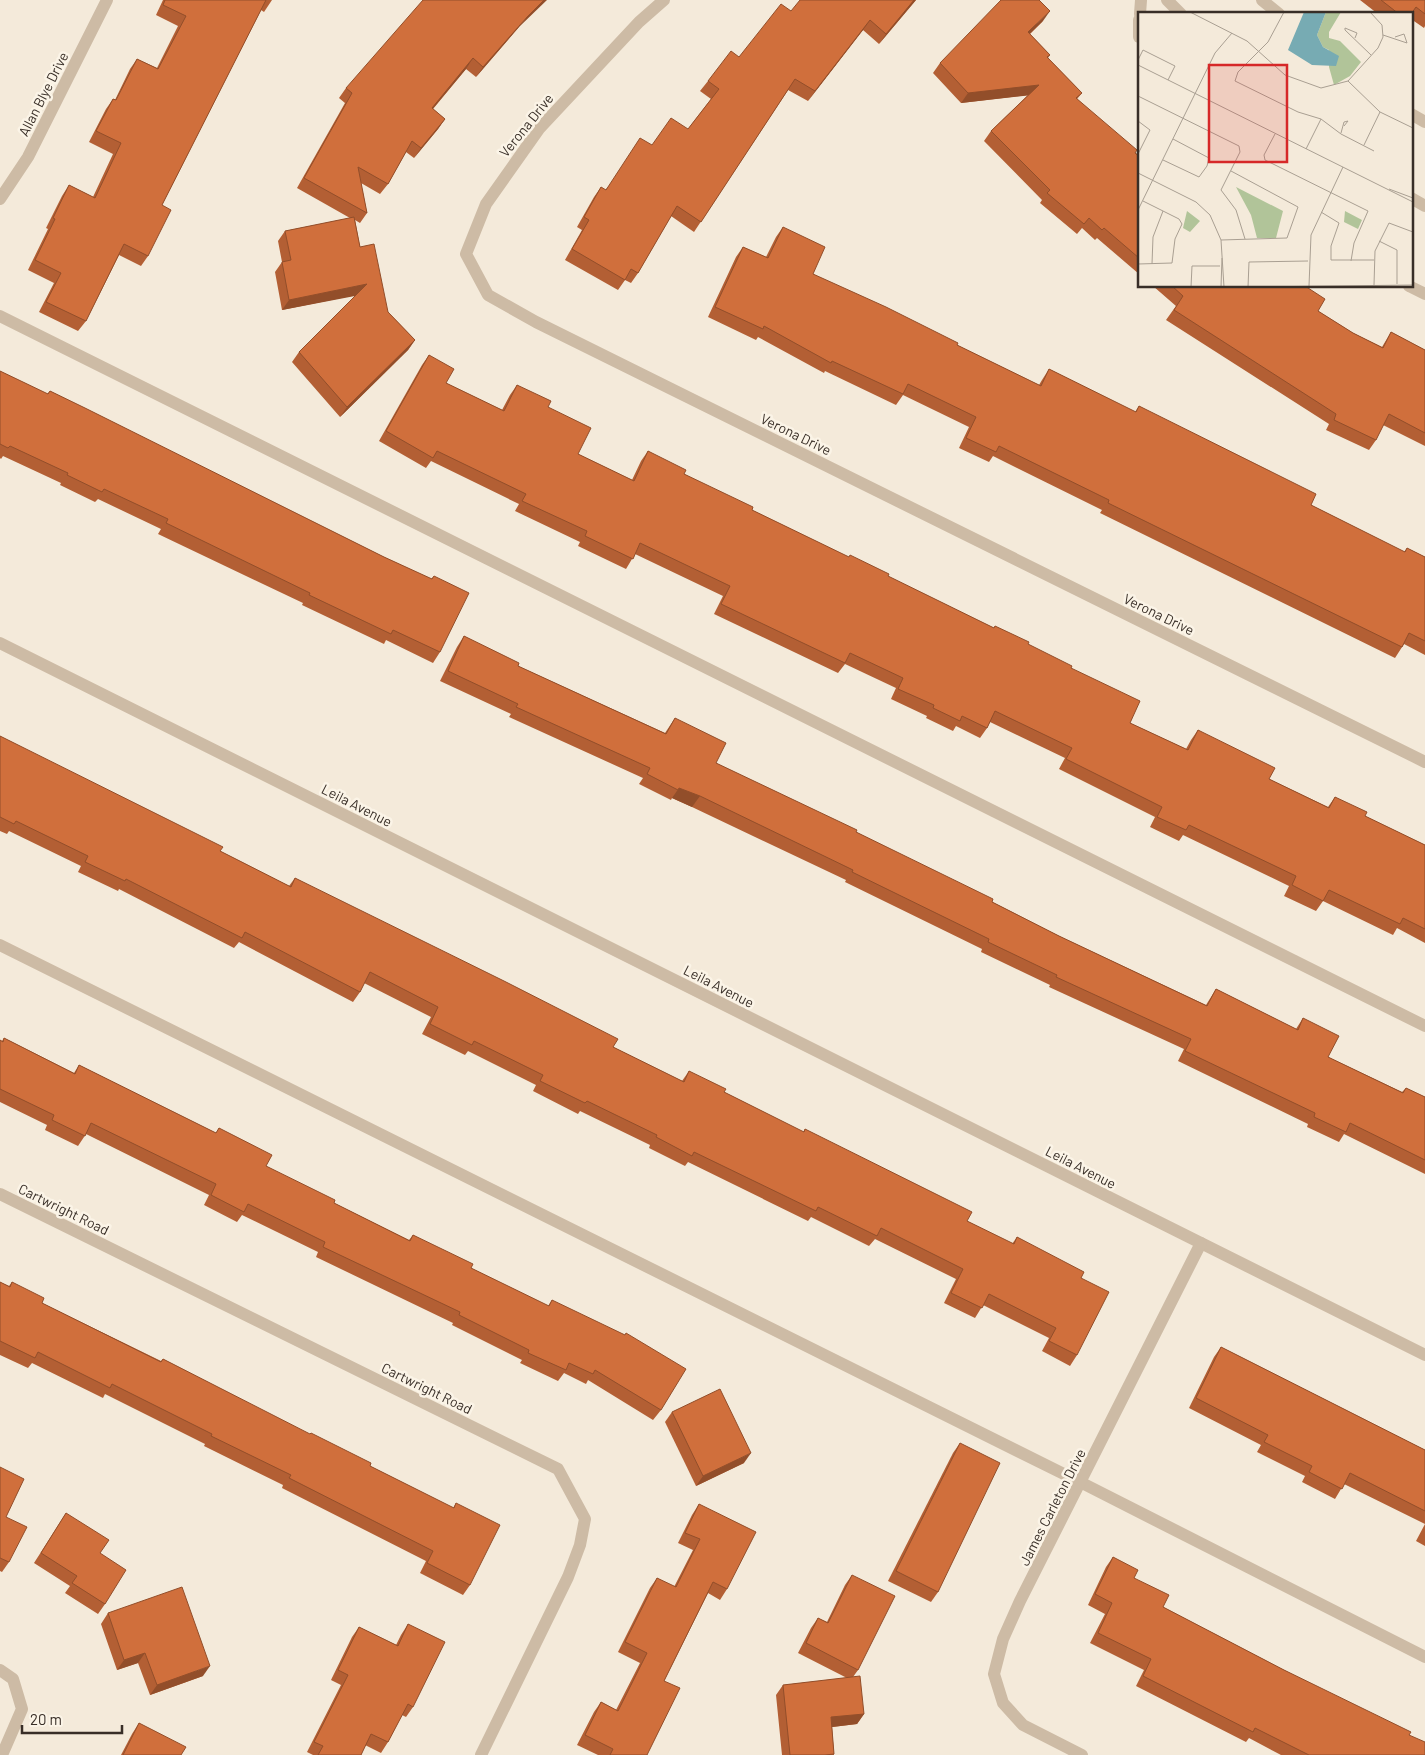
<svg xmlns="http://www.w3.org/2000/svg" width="1425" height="1755" viewBox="0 0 1425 1755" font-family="Barlow,sans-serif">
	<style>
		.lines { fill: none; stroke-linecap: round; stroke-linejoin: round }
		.minor { stroke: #cdbba5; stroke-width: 12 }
		.wall { fill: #b35f34 }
		.shaded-wall { fill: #924e2a }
		.building { fill: #d06f3c; stroke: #924e2a }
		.labels { text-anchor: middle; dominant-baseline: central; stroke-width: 5; stroke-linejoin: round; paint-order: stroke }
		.street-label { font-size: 14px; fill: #382e27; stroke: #fbf4e7 }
		.inset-road { fill: none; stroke: #a99f92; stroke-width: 1 }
		.view { fill: #d62828; fill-opacity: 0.15; stroke: #d62828; stroke-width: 2.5 }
		.inset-edge { fill: none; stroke: #382e27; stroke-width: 2.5 }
	</style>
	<rect width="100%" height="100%" fill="#f4eada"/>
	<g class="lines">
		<!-- minor -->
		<g class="minor">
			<path d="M 664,0 L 639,22 L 539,129 L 486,204 L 466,254 L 488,295 L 536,322 L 1425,762"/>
			<path d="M 1167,0 L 1181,14"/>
			<path d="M 1262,0 L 1279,14"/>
			<path d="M 1140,14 L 1141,0"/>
			<path d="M 1139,20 L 1139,37"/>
			<path d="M 1411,114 L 1425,122"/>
			<path d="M 1411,198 L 1425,206"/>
			<path d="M 0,199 L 28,157 L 107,0"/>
			<path d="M 1409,286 L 1425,294"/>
			<path d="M 0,316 L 1425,1026"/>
			<path d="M 0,643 L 1425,1355"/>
			<path d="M 0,945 L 1082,1483 L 1425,1657"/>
			<path d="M 0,1194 L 558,1469 L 585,1519 L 580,1545 L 568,1577 L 481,1755"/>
			<path d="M 0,1670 L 13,1679 L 22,1709 L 2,1755"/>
			<path d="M 1082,1755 L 1023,1725 L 1003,1703 L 994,1674 L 1003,1639 L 1020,1601 L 1201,1243"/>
		</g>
	</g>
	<!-- wall -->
	<g class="wall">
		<path d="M 163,0 L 272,0 L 264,12 L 261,10 L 162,205 L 148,256 L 141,266 L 119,255 L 86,321 L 78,331 L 39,312 L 54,283 L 28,270 L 48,229 L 46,228 L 62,196 L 69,185 L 93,197 L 113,154 L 89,142 L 106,109 L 113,99 L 115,100 L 130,69 L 137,59 L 157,68 L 178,26 L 156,15 Z"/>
		<path d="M 916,0 L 879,44 L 863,30 L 808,101 L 788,90 L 694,232 L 671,216 L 638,273 L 631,283 L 625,280 L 618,290 L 565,260 L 582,230 L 577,227 L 594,197 L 601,187 L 605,190 L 652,145 L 688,129 L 711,99 L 700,91 L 708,81 L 739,57 L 791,11 Z"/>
		<path d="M 1360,0 L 1425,0 L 1425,26 L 1424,28 L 1411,19 L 1411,14 L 1378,14 Z"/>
		<path d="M 1043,21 L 1030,34 L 1050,55 L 1048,58 L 1082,93 L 1077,99 L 1139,156 L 1139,274 L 1097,238 L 1095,240 L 1082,228 L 1077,234 L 1040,203 L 1042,200 L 984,141 L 991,131 L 1028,95 L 961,103 L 933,73 L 940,63 Z"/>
		<path d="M 519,27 L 476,77 L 466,69 L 433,109 L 445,119 L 438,129 L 414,158 L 406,152 L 388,184 L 380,194 L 361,183 L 367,213 L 360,223 L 355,220 L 360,247 L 388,312 L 415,340 L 408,350 L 340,417 L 292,362 L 299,352 L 356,295 L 282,310 L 275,272 L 282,262 L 278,241 L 285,231 L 350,218 L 297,188 L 345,103 L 339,98 L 346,88 Z"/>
		<path d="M 783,227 L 813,274 L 957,345 L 1039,385 L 1042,380 L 1049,369 L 1135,412 L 1139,406 L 1311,505 L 1404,552 L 1407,548 L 1425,557 L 1425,655 L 1404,644 L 1395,658 L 1100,513 L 1102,510 L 993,456 L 989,462 L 959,448 L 969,427 L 903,395 L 896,405 L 825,371 L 824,373 L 758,337 L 756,340 L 708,317 L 736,257 L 743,247 L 766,257 L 776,237 Z"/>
		<path d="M 1153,286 L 1305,286 L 1318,311 L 1353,333 L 1382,347 L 1391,332 L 1425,350 L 1425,446 L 1383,425 L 1376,440 L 1369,450 L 1326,430 L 1329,424 L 1166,320 L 1176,306 Z"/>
		<path d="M 429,355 L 446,383 L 502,410 L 510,395 L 517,385 L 548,407 L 578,454 L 632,480 L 641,461 L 648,451 L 684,474 L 752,510 L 994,628 L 995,626 L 1071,668 L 1130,723 L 1186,749 L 1191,740 L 1198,730 L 1269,779 L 1328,807 L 1335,797 L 1365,816 L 1425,845 L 1425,943 L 1397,928 L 1393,935 L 1323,901 L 1316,911 L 1284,896 L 1289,886 L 1183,835 L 1179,841 L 1150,827 L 1155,817 L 1059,769 L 1065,758 L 990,722 L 987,728 L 980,738 L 956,726 L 953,731 L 926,718 L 927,716 L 891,699 L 896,688 L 845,664 L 838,673 L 714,614 L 723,596 L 635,554 L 626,569 L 578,546 L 580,542 L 515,511 L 519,504 L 431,461 L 426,468 L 379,441 L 422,365 Z"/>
		<path d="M 0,371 L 47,394 L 50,391 L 384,557 L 431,579 L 434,576 L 440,652 L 433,663 L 386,640 L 384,644 L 302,605 L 303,603 L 158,534 L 161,529 L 98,499 L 95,502 L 60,485 L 61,483 L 3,456 L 1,459 L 0,458 Z"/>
		<path d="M 464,636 L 518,666 L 665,733 L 675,718 L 716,763 L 856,832 L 1059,936 L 1206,1005 L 1216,989 L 1296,1029 L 1303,1018 L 1328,1057 L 1402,1092 L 1406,1088 L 1425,1097 L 1425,1174 L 1344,1134 L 1339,1142 L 1307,1127 L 1308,1124 L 1178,1061 L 1184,1049 L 1049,987 L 1050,985 L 981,952 L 982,949 L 845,882 L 846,880 L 692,807 L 672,798 L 671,800 L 639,784 L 643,778 L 509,717 L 511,714 L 440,681 L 457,647 Z"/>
		<path d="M 0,736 L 220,851 L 289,886 L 295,878 L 613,1047 L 682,1081 L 689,1071 L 724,1092 L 803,1132 L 805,1129 L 967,1221 L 1012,1244 L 1017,1237 L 1081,1278 L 1077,1355 L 1070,1366 L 1042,1351 L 1049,1338 L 983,1305 L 975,1318 L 944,1303 L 956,1279 L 875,1239 L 869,1246 L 811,1217 L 808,1221 L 688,1162 L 685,1166 L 649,1148 L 650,1145 L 580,1111 L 578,1114 L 533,1091 L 536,1085 L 468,1051 L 465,1055 L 422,1034 L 431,1017 L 364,983 L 360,992 L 353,1002 L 239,942 L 234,948 L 119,889 L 118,891 L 78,872 L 81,866 L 9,831 L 7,834 L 0,831 Z"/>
		<path d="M 4,1038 L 74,1073 L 79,1065 L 216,1133 L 219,1128 L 266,1166 L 334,1203 L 409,1240 L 413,1235 L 471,1268 L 548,1306 L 552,1300 L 661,1410 L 653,1420 L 588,1380 L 586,1384 L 564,1373 L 558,1381 L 520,1363 L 522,1360 L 452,1325 L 453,1323 L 316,1257 L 318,1252 L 242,1215 L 237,1222 L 204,1205 L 209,1195 L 86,1134 L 78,1146 L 45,1130 L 47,1125 L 0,1102 L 0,1040 L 2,1041 Z"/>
		<path d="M 0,1282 L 9,1286 L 12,1282 L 42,1303 L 161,1361 L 163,1359 L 370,1466 L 453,1508 L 456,1503 L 470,1585 L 463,1595 L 420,1573 L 426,1561 L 282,1488 L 283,1485 L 204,1446 L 205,1444 L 105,1394 L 103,1398 L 32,1363 L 28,1368 L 0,1355 Z"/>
		<path d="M 1221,1347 L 1425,1450 L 1425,1546 L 1416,1541 L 1425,1524 L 1344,1484 L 1335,1499 L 1302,1482 L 1305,1476 L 1257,1452 L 1261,1445 L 1189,1408 L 1214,1357 Z"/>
		<path d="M 672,1412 L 744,1463 L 696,1486 L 665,1422 Z"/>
		<path d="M 960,1443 L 938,1592 L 931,1602 L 888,1581 L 953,1453 Z"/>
		<path d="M 0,1467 L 6,1517 L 9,1562 L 2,1572 L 0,1571 Z"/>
		<path d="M 699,1504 L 727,1589 L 720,1600 L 708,1593 L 664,1681 L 647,1755 L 598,1755 L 577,1745 L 594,1712 L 601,1702 L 616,1710 L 640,1663 L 618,1652 L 650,1588 L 657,1578 L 674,1587 L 693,1550 L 678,1543 L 692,1515 Z"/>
		<path d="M 66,1513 L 100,1553 L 105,1604 L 98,1614 L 65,1593 L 70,1586 L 34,1563 Z"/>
		<path d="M 1113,1557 L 1163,1607 L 1409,1735 L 1425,1755 L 1281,1755 L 1249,1738 L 1246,1742 L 1136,1686 L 1144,1670 L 1090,1643 L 1105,1614 L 1088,1605 L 1106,1567 Z"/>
		<path d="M 852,1575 L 858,1670 L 853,1677 L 864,1714 L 857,1724 L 832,1727 L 834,1754 L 834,1755 L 782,1755 L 776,1695 L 783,1685 L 847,1678 L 798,1653 L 811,1628 L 818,1618 L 827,1622 L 845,1585 Z"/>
		<path d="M 108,1613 L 203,1676 L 150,1695 L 138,1663 L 117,1670 L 101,1624 Z"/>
		<path d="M 408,1624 L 413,1707 L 406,1717 L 402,1715 L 388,1742 L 381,1753 L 365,1745 L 361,1755 L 313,1755 L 307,1752 L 341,1685 L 331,1680 L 352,1637 L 359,1627 L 396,1645 L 401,1635 Z"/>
		<path d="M 139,1723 L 181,1755 L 121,1755 L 132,1734 Z"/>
	</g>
	<!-- shaded-wall -->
	<g class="shaded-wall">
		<path d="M 544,0 L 547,0 L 519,27 L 476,77 L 483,67 L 527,17 Z"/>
		<path d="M 914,0 L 916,0 L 879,44 L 886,34 Z"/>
		<path d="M 1050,11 L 1043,21 L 1021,42 L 1028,32 Z"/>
		<path d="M 870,20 L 863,30 L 808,101 L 815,91 Z"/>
		<path d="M 473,58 L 466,69 L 425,118 L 432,108 Z"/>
		<path d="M 1039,85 L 1032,95 L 961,103 L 968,93 Z"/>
		<path d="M 445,119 L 438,129 L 414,158 L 421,148 Z"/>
		<path d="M 367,284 L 360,295 L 282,310 L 289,300 Z"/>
		<path d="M 415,340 L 408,350 L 340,417 L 347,407 Z"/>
		<path d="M 679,788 L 700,796 L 692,807 L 672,798 Z"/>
		<path d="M 751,1453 L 744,1463 L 696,1486 L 703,1476 Z"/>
		<path d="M 145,1653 L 138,1663 L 117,1670 L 124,1660 Z"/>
		<path d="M 210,1666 L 203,1676 L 150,1695 L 157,1685 Z"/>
		<path d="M 864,1714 L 857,1724 L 824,1728 L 831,1717 Z"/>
	</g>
	<!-- building -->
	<g class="building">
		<path d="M 165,0 L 266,0 L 162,205 L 171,210 L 148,256 L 124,244 L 86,321 L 46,302 L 61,273 L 35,260 L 55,219 L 53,218 L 69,185 L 95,198 L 121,143 L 96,131 L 113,99 L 116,100 L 137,59 L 158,69 L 186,16 L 163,5 Z"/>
		<path d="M 423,0 L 544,0 L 527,17 L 483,67 L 473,58 L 432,108 L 445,119 L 421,148 L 412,141 L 388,184 L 358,167 L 367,213 L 304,178 L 352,93 L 346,88 Z"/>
		<path d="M 800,0 L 914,0 L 886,34 L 870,20 L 815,91 L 795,79 L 701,222 L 677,206 L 638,273 L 631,269 L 625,280 L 572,249 L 589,220 L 584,217 L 601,187 L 606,190 L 640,138 L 652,145 L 671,118 L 688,129 L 719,89 L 708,81 L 731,51 L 739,57 L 781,4 L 791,11 Z"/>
		<path d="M 1001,0 L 1039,0 L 1050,11 L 1028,32 L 1050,55 L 1047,57 L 1082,93 L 1076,98 L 1137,150 L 1135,153 L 1139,156 L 1139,258 L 1104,228 L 1102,230 L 1089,218 L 1084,224 L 1047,193 L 1050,190 L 991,131 L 1039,85 L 968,93 L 940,63 Z"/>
		<path d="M 1381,0 L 1425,0 L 1425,14 L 1416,7 L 1411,14 L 1399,14 Z"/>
		<path d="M 354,217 L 360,247 L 374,244 L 388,312 L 415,340 L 347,407 L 299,352 L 367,284 L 289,300 L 282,262 L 291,260 L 285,231 Z"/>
		<path d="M 783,227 L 825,247 L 813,274 L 886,307 L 958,343 L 957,345 L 1041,386 L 1049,369 L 1136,412 L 1139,406 L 1316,494 L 1311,505 L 1405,552 L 1407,548 L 1425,557 L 1425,641 L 1409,633 L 1402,647 L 1108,503 L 1109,500 L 999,446 L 996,452 L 966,438 L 976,417 L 908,384 L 903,394 L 832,361 L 831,363 L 764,326 L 763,329 L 715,307 L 743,247 L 768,258 Z"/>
		<path d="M 1172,286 L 1305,286 L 1325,299 L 1318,311 L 1353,333 L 1383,348 L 1391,332 L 1425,350 L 1425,433 L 1389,414 L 1376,440 L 1334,420 L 1336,414 L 1174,310 L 1183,296 Z"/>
		<path d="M 429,355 L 454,369 L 446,383 L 504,411 L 517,385 L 551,401 L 548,407 L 591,428 L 578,454 L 634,481 L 648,451 L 686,470 L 684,474 L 753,507 L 752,510 L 849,557 L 850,555 L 889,574 L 888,576 L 994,628 L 995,626 L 1029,642 L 1028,644 L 1072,666 L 1071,668 L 1140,701 L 1130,723 L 1188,750 L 1198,730 L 1275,768 L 1269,779 L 1329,808 L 1335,797 L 1367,812 L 1365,816 L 1425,845 L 1425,929 L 1403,918 L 1400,924 L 1329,890 L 1323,901 L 1292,885 L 1296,876 L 1189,825 L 1186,830 L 1157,817 L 1162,807 L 1066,759 L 1072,748 L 995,711 L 987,728 L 962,716 L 960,721 L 933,708 L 934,705 L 898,689 L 903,678 L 850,653 L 845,663 L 721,604 L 730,586 L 640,543 L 633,559 L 585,536 L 587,531 L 522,501 L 526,494 L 437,451 L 433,458 L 386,431 Z"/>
		<path d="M 0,371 L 48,394 L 50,391 L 85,408 L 384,557 L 432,579 L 434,576 L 469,593 L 440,652 L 393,630 L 391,634 L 309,595 L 310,593 L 166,523 L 168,519 L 104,489 L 102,492 L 67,475 L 68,473 L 10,446 L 8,448 L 0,444 Z"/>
		<path d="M 464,636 L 519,663 L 518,666 L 666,734 L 675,718 L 726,743 L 716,763 L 857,830 L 856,832 L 993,899 L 992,902 L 1059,936 L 1207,1006 L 1216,989 L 1298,1030 L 1303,1018 L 1339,1036 L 1328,1057 L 1403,1093 L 1406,1088 L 1425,1097 L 1425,1160 L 1350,1123 L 1346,1132 L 1314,1117 L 1315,1113 L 1185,1051 L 1191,1039 L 1056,977 L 1057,975 L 988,942 L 989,939 L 852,872 L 853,870 L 700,796 L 679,788 L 678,790 L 647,774 L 650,768 L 516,707 L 518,704 L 448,671 Z"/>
		<path d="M 0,736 L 223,847 L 220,851 L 291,887 L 295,878 L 504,981 L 618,1039 L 613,1047 L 684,1082 L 689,1071 L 726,1089 L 724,1092 L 804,1132 L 805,1129 L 972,1212 L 967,1221 L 1014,1244 L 1017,1237 L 1084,1272 L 1081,1278 L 1109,1292 L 1077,1355 L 1049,1341 L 1056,1328 L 989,1294 L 982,1308 L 951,1293 L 963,1269 L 881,1228 L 877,1236 L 818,1207 L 816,1211 L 694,1152 L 692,1156 L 656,1137 L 657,1135 L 587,1101 L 585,1103 L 540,1081 L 543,1075 L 474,1041 L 472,1045 L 430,1024 L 438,1007 L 370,972 L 360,992 L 245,932 L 242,938 L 126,879 L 125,881 L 85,862 L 88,856 L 16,821 L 14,824 L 0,817 Z"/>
		<path d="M 4,1038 L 75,1074 L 79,1065 L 216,1133 L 219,1128 L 272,1155 L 266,1166 L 335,1200 L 334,1203 L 410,1241 L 413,1235 L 473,1264 L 471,1268 L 549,1306 L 552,1300 L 625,1335 L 626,1333 L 686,1369 L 661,1410 L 595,1370 L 593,1374 L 569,1363 L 566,1370 L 528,1353 L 529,1350 L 459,1315 L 460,1312 L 323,1247 L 325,1242 L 248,1204 L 244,1212 L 211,1195 L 216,1184 L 91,1123 L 85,1136 L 52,1120 L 54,1115 L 0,1089 L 0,1040 L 3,1042 Z"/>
		<path d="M 0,1282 L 10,1287 L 12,1282 L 44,1298 L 42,1303 L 161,1362 L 163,1359 L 310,1434 L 311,1433 L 371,1463 L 370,1466 L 454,1508 L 456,1503 L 500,1525 L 470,1585 L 427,1563 L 433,1551 L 289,1478 L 291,1475 L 211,1436 L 212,1434 L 112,1384 L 110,1388 L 38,1352 L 35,1358 L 0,1341 Z"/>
		<path d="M 1221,1347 L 1425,1450 L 1425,1511 L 1350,1473 L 1342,1489 L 1309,1472 L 1312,1466 L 1264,1442 L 1268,1435 L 1196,1398 Z"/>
		<path d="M 720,1389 L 751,1453 L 703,1476 L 672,1412 Z"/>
		<path d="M 960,1443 L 1000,1463 L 938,1592 L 896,1571 Z"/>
		<path d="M 0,1467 L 24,1479 L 6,1517 L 27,1527 L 9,1562 L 0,1558 Z"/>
		<path d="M 699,1504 L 756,1532 L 727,1589 L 713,1582 L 664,1681 L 680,1688 L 647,1755 L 610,1755 L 613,1749 L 585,1735 L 601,1702 L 618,1711 L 647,1653 L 625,1642 L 657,1578 L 676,1587 L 700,1539 L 685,1533 Z"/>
		<path d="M 66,1513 L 109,1540 L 100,1553 L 126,1570 L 105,1604 L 72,1583 L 77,1576 L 41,1553 Z"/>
		<path d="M 1113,1557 L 1138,1570 L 1134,1578 L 1169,1595 L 1163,1607 L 1284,1670 L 1411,1732 L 1409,1735 L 1425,1742 L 1425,1755 L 1309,1755 L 1255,1728 L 1253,1732 L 1143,1676 L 1151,1659 L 1098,1633 L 1112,1603 L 1095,1594 Z"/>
		<path d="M 852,1575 L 895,1596 L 858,1670 L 806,1643 L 818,1618 L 828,1623 Z"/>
		<path d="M 182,1587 L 210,1666 L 157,1685 L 145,1653 L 124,1660 L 108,1613 Z"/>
		<path d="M 408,1624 L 445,1642 L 413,1707 L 408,1704 L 388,1742 L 371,1734 L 361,1755 L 318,1755 L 323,1746 L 314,1742 L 348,1675 L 338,1670 L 359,1627 L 398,1646 Z"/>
		<path d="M 860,1676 L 864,1714 L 831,1717 L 834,1754 L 825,1755 L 790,1755 L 783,1685 Z"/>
		<path d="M 139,1723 L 186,1747 L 181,1755 L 123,1755 Z"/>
	</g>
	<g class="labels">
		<!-- street labels -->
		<g class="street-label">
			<text transform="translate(43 94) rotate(-63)">Allan Blye Drive</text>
			<text transform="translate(526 125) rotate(-51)">Verona Drive</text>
			<text transform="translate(796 434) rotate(26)">Verona Drive</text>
			<text transform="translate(1159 614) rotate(26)">Verona Drive</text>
			<text transform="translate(357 805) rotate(27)">Leila Avenue</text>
			<text transform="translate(719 986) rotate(27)">Leila Avenue</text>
			<text transform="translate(1081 1167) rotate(27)">Leila Avenue</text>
			<text transform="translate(64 1209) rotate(26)">Cartwright Road</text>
			<text transform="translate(427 1388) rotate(26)">Cartwright Road</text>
			<text transform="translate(1052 1507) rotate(-63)">James Carleton Drive</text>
		</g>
	</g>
	<!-- overview -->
	<g transform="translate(1138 12)">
		<rect width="275" height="275" fill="#f4eada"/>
		<path d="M 188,0 L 203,0 L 191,20 L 191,26 L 202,29 L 223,50 L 212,64 L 196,73 L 191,55 L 191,38 L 185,35 L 179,23 ZM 98,175 L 145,199 L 138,226 L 119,226 L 113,203 ZM 49,199 L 62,209 L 52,220 L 45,216 ZM 207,199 L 224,208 L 220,217 L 206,210 Z" fill="#b1c499"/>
		<path d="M 166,0 L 188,0 L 179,23 L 185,35 L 201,44 L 198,54 L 174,53 L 150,38 Z" fill="#77abb3"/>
		<path class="inset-road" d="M 52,0 L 109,29 L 147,63 L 183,76 L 210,69 L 240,36 L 245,25 L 244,13 L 232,0M 146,0 L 130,30 L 100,60 L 97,69 L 160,100 L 183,107 L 203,122 L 236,139M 245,23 L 269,31 L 266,22 L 257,25M 217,26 L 219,21 L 207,16 L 207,18 L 233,43M 0,48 L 5,38 L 37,54 L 30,68M 0,53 L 275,190M 210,69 L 242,100 L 275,116M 0,84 L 101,134 L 102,140 L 83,178 L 98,198 L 107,227M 0,109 L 12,118 L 0,142M 203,121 L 206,110 L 210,109 L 206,114M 137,122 L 126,143 L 127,148 L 230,199 L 216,231 L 213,249M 226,133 L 242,100M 168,137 L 183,107M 25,148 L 61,165 L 69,154 L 71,146 L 35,127M 0,161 L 58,190 L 72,203 L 83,228 L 86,275M 251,177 L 275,186M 0,198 L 77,41 L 94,21M 183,200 L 201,211 L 193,234 L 193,248 L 236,248M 83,228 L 149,226 L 160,195 L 93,159M 241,229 L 259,238 L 259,272M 0,252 L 34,251 L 37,227 L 44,212 L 41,207 L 5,189M 14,252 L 15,225 L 25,199M 236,273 L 237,239 L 251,211 L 275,220M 171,274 L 173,223 L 205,155M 53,275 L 54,254 L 82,254M 83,275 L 84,246M 110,275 L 111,250 L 170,249M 117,275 L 275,273"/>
		<path class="view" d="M 71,53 L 149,53 L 149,150 L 71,150 Z"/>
		<rect width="275" height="275" class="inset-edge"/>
	</g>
	<!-- scale -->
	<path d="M22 1725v8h100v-8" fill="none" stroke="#382e27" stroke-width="2.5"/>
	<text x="30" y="1725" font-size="15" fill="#382e27" stroke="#fbf4e7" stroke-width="4" paint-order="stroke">20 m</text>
</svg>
